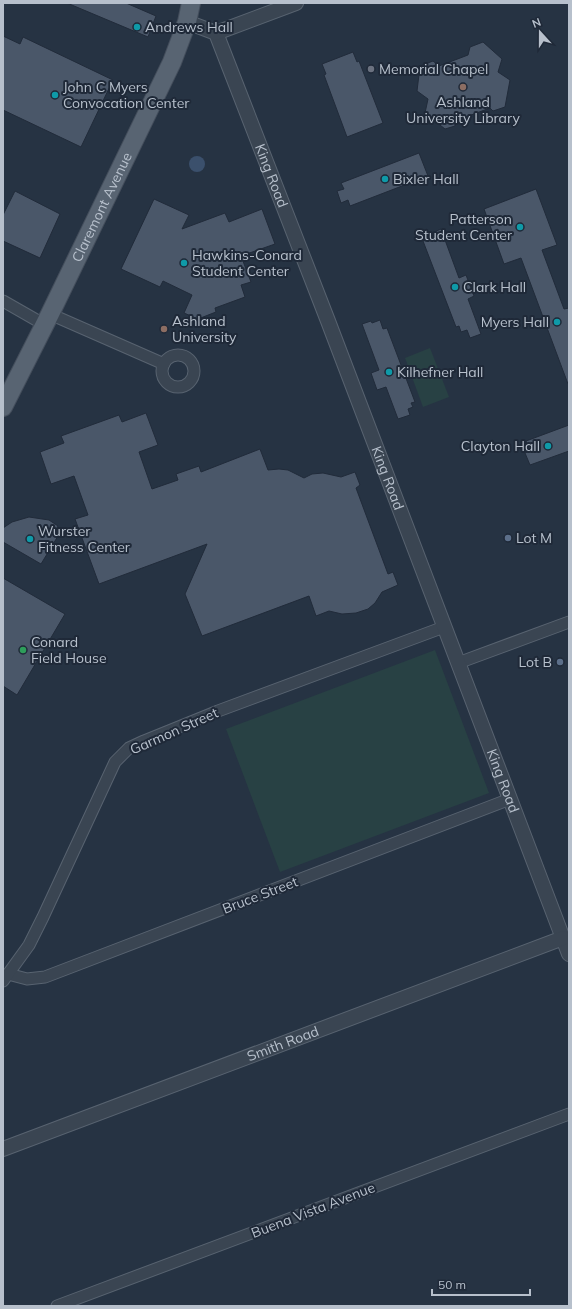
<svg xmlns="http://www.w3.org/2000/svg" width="572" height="1309" viewBox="0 0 572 1309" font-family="Mulish,sans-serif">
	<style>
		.green { fill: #284144 }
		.water { fill: #3b506c }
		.building { fill: #4a5769; stroke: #212b3a }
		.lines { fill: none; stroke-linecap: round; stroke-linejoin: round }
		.minor-casing { stroke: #586370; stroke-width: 13 }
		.tertiary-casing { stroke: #586370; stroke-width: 16 }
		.primary-casing { stroke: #444e5c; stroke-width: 20 }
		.minor { stroke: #3a4552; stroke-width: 11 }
		.tertiary { stroke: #3a4552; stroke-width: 14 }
		.primary { stroke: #586472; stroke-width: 18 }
		.culture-dot { fill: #0f9aa8; stroke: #1f2938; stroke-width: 1.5 }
		.worship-dot { fill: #6b7280; stroke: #1f2938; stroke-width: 1.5 }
		.education-dot { fill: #8d6e63; stroke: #1f2938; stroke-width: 1.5 }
		.service-dot { fill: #5c6f8a; stroke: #1f2938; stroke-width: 1.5 }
		.leisure-dot { fill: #2e9e5b; stroke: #1f2938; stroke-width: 1.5 }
		.labels { text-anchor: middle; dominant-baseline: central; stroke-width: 4; stroke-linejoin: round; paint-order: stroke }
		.poi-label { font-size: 14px; fill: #b7c0cc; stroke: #1f2938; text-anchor: start }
		.street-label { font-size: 14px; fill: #b7c0cc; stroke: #1f2938 }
	</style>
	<rect width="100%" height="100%" fill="#263343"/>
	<!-- green -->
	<g class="green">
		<path d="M 430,348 L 449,397 L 423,407 L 405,358 Z"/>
		<path d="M 435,650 L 489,793 L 280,872 L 226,729 Z"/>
	</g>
	<!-- water -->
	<circle class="water" cx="197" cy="164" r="8"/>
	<!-- building -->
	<g class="building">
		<path d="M 67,3 L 126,3 L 156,16 L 148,37 Z"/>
		<path d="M 3,36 L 20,44 L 23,37 L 113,80 L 81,147 L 3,110 Z"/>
		<path d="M 483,42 L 502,59 L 498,72 L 510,80 L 505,107 L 493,111 L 490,108 L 455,121 L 455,126 L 445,129 L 425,113 L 428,99 L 417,91 L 420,66 L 433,61 L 439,66 L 468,55 L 470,47 Z"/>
		<path d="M 353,52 L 357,62 L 359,61 L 383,123 L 347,137 L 324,75 L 326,74 L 322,64 Z"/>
		<path d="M 419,153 L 428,176 L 350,206 L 348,200 L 341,203 L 337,191 L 344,189 L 341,183 Z"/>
		<path d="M 536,189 L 557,245 L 542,250 L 564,309 L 569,308 L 569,384 L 568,384 L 521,258 L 504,264 L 484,209 Z"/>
		<path d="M 15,191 L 60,214 L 40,258 L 3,241 L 3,215 Z"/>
		<path d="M 154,199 L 189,215 L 182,229 L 225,213 L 229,222 L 262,209 L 275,244 L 241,256 L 251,282 L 241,285 L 245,297 L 215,308 L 216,312 L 198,319 L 184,313 L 192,295 L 163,281 L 160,287 L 121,269 Z"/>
		<path d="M 441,229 L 459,278 L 466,275 L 474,296 L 468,299 L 481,334 L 470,338 L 467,330 L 461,332 L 459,326 L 456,327 L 423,241 L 427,240 L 425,236 Z"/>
		<path d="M 380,320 L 383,329 L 387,328 L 415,402 L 411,403 L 413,407 L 408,409 L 410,415 L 398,419 L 386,387 L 377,390 L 371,373 L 379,370 L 362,324 L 371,321 L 372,323 Z"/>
		<path d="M 146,413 L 158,445 L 139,452 L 152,489 L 178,480 L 176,474 L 199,466 L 201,472 L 260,449 L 268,470 L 279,469 L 288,470 L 304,478 L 312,474 L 323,473 L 341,477 L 355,472 L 360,485 L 356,488 L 388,574 L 393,572 L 398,585 L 382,592 L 375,603 L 368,609 L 356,613 L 342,614 L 329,611 L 316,616 L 309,596 L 202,636 L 185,594 L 207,544 L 99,584 L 75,519 L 88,515 L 74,476 L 51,484 L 40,452 L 64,443 L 61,436 L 119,415 L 122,422 Z"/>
		<path d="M 569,425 L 569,451 L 530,465 L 525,453 L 530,451 L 526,441 Z"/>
		<path d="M 29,517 L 49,520 L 58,526 L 54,533 L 58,536 L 41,564 L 3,542 L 3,528 L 12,522 Z"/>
		<path d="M 3,578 L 65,614 L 17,695 L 3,686 Z"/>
	</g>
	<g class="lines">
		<!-- minor casing -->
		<g class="minor-casing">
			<g id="minor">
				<path d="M 3,301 L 45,325"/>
				<path d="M 50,314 L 164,364"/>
				<circle cx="178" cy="371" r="16"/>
				<path d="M 458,663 L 569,622"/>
				<path d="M 8,974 L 27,979 L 45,977 L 510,799"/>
				<path d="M 3,981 L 29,945 L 43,917 L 115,762 L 129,748 L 144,741 L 218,711 L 444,627"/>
				<path d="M 57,1306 L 569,1114"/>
			</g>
		</g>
		<!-- tertiary casing -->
		<g class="tertiary-casing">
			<g id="tertiary">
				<path id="s1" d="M 187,22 L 216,33 L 328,321 L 569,954"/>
				<path d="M 216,33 L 296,3"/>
				<path id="s2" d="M 3,1149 L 563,938"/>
			</g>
		</g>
		<!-- primary casing -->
		<g class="primary-casing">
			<g id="primary">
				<path id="s3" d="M 3,407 L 50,314 L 172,62 L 187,22 L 191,3"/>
			</g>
		</g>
		<!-- minor -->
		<use href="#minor" class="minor"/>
		<!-- tertiary -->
		<use href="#tertiary" class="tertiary"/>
		<!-- primary -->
		<use href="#primary" class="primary"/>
	</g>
	<!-- markers -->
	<g class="culture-dot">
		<circle cx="137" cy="27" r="4"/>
		<circle cx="55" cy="95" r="4"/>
		<circle cx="385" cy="179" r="4"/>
		<circle cx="520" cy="227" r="4"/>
		<circle cx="184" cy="263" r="4"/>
		<circle cx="455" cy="287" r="4"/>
		<circle cx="557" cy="322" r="4"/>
		<circle cx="389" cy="372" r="4"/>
		<circle cx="548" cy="446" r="4"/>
		<circle cx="30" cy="539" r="4"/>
	</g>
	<circle class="worship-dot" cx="371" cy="69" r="4"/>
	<g class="education-dot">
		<circle cx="463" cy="87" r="4"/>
		<circle cx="164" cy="329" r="4"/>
	</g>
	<g class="service-dot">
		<circle cx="508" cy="538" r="4"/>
		<circle cx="560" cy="662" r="4"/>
	</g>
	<circle class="leisure-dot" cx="23" cy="650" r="4"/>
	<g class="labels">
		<!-- poi labels -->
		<g class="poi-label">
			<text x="145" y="27">Andrews Hall</text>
			<text x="379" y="69">Memorial Chapel</text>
			<text x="63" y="87">John C Myers<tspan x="63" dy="16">Convocation Center</tspan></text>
			<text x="463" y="102" text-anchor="middle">Ashland<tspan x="463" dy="16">University Library</tspan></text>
			<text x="393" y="179">Bixler Hall</text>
			<text x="512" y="219" text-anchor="end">Patterson<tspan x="512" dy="16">Student Center</tspan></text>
			<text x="192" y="255">Hawkins-Conard<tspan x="192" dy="16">Student Center</tspan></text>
			<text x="463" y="287">Clark Hall</text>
			<text x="172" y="321">Ashland<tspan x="172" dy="16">University</tspan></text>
			<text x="549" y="322" text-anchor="end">Myers Hall</text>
			<text x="397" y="372">Kilhefner Hall</text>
			<text x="540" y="446" text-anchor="end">Clayton Hall</text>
			<text x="38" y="531">Wurster<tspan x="38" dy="16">Fitness Center</tspan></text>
			<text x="516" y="538">Lot M</text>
			<text x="31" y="642">Conard<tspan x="31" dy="16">Field House</tspan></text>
			<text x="552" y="662" text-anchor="end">Lot B</text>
		</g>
		<!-- street labels -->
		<g class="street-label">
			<text stroke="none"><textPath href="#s1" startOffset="184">King Road</textPath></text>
			<text stroke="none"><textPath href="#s3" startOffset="223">Claremont Avenue</textPath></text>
			<text stroke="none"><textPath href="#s1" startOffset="508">King Road</textPath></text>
			<text transform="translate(174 731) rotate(-24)">Garmon Street</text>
			<text stroke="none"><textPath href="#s1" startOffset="832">King Road</textPath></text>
			<text transform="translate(260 895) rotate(-21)">Bruce Street</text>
			<text stroke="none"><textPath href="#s2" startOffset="299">Smith Road</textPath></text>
			<text transform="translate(313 1210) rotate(-21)">Buena Vista Avenue</text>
		</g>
	</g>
	<!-- border -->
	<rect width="572" height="1309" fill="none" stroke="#b7c0cc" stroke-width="8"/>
	<!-- north arrow -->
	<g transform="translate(540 32) rotate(339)" stroke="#1f2938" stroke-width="3" paint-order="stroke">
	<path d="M0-3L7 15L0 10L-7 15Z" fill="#b7c0cc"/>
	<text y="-6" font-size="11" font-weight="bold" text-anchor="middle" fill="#b7c0cc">N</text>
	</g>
	<!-- scale -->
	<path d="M432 1289v6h98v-6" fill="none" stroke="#b7c0cc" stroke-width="2"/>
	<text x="438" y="1289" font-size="12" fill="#b7c0cc" stroke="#1f2938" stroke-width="3" paint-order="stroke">50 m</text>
</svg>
